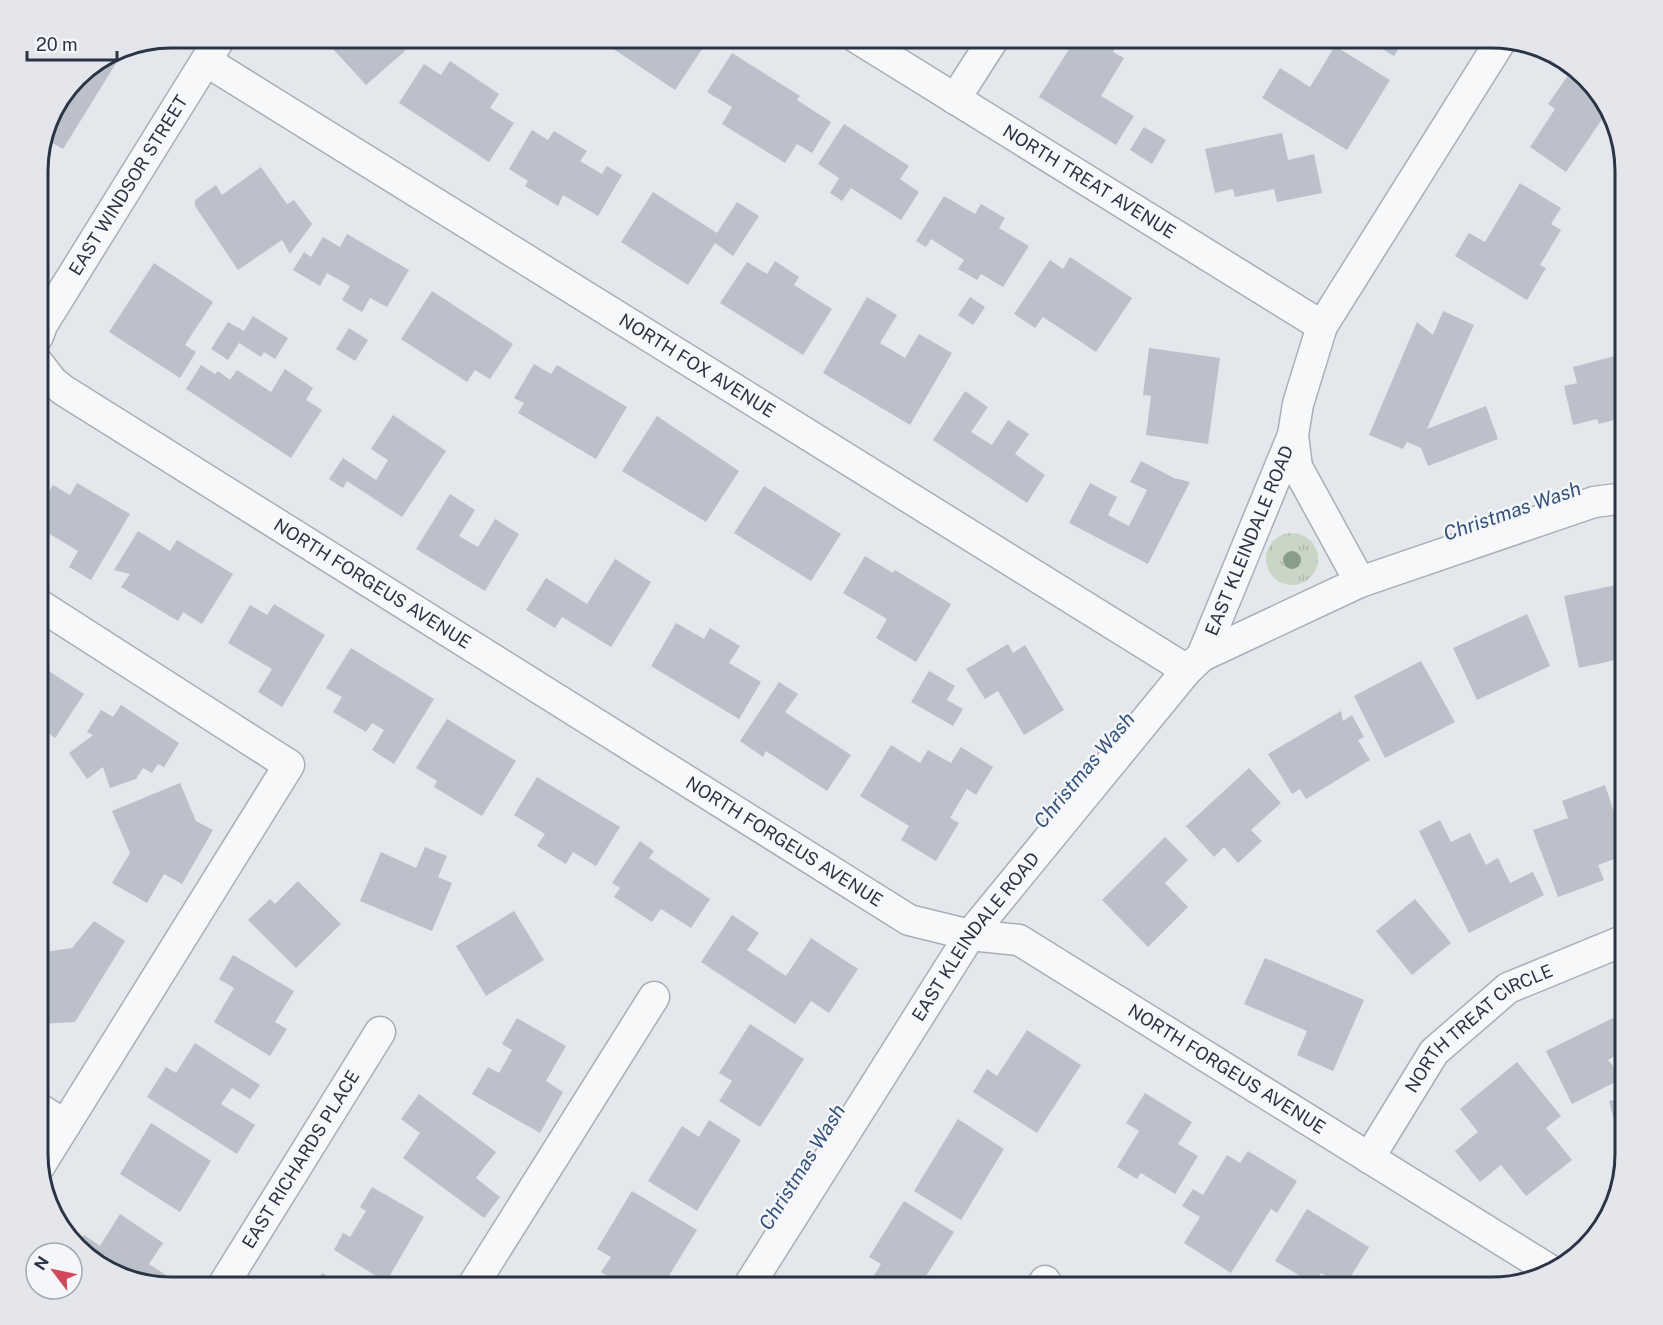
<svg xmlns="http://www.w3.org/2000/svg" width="1663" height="1325" font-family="'Public Sans',sans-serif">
	<defs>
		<pattern id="grass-tufts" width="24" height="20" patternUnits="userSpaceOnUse" patternTransform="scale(1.5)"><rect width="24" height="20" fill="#c9d6c5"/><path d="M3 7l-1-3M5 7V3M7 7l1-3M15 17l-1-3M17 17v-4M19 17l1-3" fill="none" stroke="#adb8ab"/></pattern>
	</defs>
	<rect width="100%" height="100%" fill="#e4e7ec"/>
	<path fill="url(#grass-tufts)" d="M1266 559a26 26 0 1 1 52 0a26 26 0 1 1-52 0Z"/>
	<path fill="#bbc0ca" d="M323,38H393L405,51L366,85Z
		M610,38H705L708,40L675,90L612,48L617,42Z
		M1076,38H1121L1113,52L1124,58L1101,96L1134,116L1116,145L1039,97Z
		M1363,38H1405L1394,56Z
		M1335,46L1390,80L1347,150L1262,98L1280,68L1310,87Z
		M117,49L123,52L63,149L44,138L51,112L83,71Z
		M732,53L800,96L797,100L831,122L812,153L797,144L785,163L722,124L732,107L707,92Z
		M450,61L499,94L490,108L514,123L489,162L399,103L424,64L441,75Z
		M1574,67L1580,70L1609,109L1566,172L1530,147L1555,109L1548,104Z
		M844,124L909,166L900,179L919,192L901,220L851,188L842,201L830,193L839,178L818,164Z
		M1144,127L1166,140L1152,164L1130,150Z
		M532,130L548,140L554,131L587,151L580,161L602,174L607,166L622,175L598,216L563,195L558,206L525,186L528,181L509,169Z
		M1282,133L1288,160L1314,154L1322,193L1277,202L1274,189L1235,197L1233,189L1215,193L1205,149Z
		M261,167L287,204L294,200L312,224L290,254L282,240L238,270L195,206V200L216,185L222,195Z
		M1520,183L1561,208L1551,224L1561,230L1540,265L1546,268L1527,300L1455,256L1469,233L1485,242Z
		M653,192L717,233L737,202L759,216L733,256L715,243L688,285L621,242Z
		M944,196L975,214L981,204L1005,218L999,228L1029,246L1003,287L981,274L977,280L958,269L964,260L931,239L926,247L916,241Z
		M347,234L409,270L387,307L370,298L362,312L342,300L350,286L327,273L320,286L293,270L304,252L311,257L323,237L340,247Z
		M1070,257L1132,298L1096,352L1043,317L1035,328L1014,314L1050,260L1063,269Z
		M775,261L799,277L794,285L832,309L803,355L720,303L747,262L767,274Z
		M154,263L213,302L185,345L196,352L180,378L109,332Z
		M432,291L513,344L490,379L475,370L467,382L401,339Z
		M867,297L897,315L880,343L905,358L919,334L952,353L910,425L823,373Z
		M970,297L985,307L973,325L958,315Z
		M1443,311L1474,325L1427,429L1486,406L1498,439L1428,466L1421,448L1407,442L1403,449L1369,435L1417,322L1433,335Z
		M253,316L288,338L275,359L264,352L261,357L239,343L228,360L211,349L228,322L244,331Z
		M349,328L368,340L355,361L336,349Z
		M1149,348L1220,358L1208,444L1146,435L1151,396L1143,395Z
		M1615,356L1618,374L1625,372V417L1599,424L1597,419L1573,425L1564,386L1577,383L1573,367Z
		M534,364L551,374L557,365L627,407L596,459L518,413L524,403L514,398Z
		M201,365L215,374L218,371L230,380L237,370L271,392L285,369L313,388L306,400L322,410L291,458L186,389Z
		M965,391L988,407L971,432L992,445L1008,420L1029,434L1015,454L1045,475L1027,503L933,440Z
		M393,415L446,451L402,517L347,481L343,488L329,479L343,458L376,480L388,460L371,449Z
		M657,416L739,471L706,522L622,471Z
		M1141,461L1174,478L1190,482L1148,564L1069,523L1090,483L1117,497L1108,515L1129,526L1147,490L1130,482Z
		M77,483L130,514L91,580L69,567L78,551L38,527V511L53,485L70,495Z
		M764,486L841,534L811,581L734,533Z
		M450,494L475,510L459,536L478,547L495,519L519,534L485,591L416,549Z
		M138,531L170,551L177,540L233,574L202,624L183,612L178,621L121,587L130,574L114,570Z
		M865,556L893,573L895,570L951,604L916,662L876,638L887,619L843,593Z
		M615,559L651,582L611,647L562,617L555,628L526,610L546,578L587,604Z
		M1625,583V658L1579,668L1564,596Z
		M274,604L325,635L282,707L258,692L272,669L228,643L250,605L267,615Z
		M1527,614L1550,666L1477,700L1453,648Z
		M676,623L704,639L710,628L740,646L729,663L761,682L739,719L651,666Z
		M1008,644L1013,653L1025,645L1064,710L1024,735L998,691L985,699L966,669Z
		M351,648L434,699L394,764L372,750L384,730L372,723L366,732L333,712L342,697L326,688Z
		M1421,661L1455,722L1385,758L1354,696Z
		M38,664L84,694L55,738L44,730L38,739Z
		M929,671L955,686L947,700L963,709L953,726L911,702Z
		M779,682L798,694L785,712L851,755L827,791L766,751L763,757L740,741Z
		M121,705L179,743L164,767L158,764L152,773L143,768L136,779L110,788L103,767L87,779L69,753L93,735L87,732L101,710L113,717Z
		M1341,711L1343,721L1352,715L1364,737L1358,740L1370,760L1306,799L1300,789L1292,794L1268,754Z
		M447,719L516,761L482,816L434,787L437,781L416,768Z
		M891,745L920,763L928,750L951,763L961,747L993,767L976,795L967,789L950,818L959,823L936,861L901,840L909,826L860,796Z
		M1249,768L1281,803L1251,830L1262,841L1238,863L1224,847L1214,857L1186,826Z
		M537,777L620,827L596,866L573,852L566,864L537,846L545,834L514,815Z
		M180,783L196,821L213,830L182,884L164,874L147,903L112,883L130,853L112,811Z
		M1605,785L1614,812L1621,810L1625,822V855L1598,865L1604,880L1558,897L1533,830L1568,818L1562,801Z
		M1440,820L1451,842L1470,833L1486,865L1498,858L1510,883L1533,872L1544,895L1469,933L1419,831Z
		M1165,837L1188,860L1165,883L1188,907L1148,947L1102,900Z
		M640,841L654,851L649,858L710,899L691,928L661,909L652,922L614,897L620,888L612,883Z
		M425,847L447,856L438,877L452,883L432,931L360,901L381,852L416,868Z
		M298,881L341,924L296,968L248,920L270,899L275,904Z
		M1415,899L1451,943L1412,975L1376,931Z
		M514,911L544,960L486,996L456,946Z
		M732,915L759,933L747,950L786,976L811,938L858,969L829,1013L811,1001L795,1024L701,962Z
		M94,921L125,941L75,1022L38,1024V953L72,948Z
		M233,955L294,991L275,1022L287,1029L270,1056L214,1022L234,988L219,979Z
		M1265,958L1364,1000L1333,1071L1297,1055L1307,1031L1244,1004Z
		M517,1018L566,1046L546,1081L563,1092L540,1133L472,1094L488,1067L499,1073L512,1050L502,1044Z
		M1613,1018L1625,1043V1050L1608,1060L1623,1078L1572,1104L1546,1051Z
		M750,1024L804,1059L760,1127L719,1101L732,1081L719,1073Z
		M1027,1030L1081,1065L1037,1133L973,1092L987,1069L997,1076Z
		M195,1043L260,1085L250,1099L232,1088L221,1104L255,1125L237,1154L147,1097L166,1067L176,1073Z
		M1517,1062L1561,1116L1546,1128L1572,1160L1526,1196L1501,1165L1480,1182L1455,1151L1478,1132L1460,1109Z
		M1145,1093L1192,1122L1178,1144L1198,1156L1175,1194L1141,1173L1137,1179L1117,1167L1139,1131L1126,1123Z
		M419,1094L496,1152L476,1178L500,1197L484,1218L403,1158L420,1133L401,1119Z
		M1625,1097V1138L1619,1140L1609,1101Z
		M958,1119L1004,1149L961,1220L914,1191Z
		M709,1120L741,1140L697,1211L648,1181L682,1126L699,1137Z
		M151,1123L211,1161L180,1212L120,1174Z
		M1248,1151L1297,1181L1277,1213L1271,1209L1231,1273L1184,1243L1200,1217L1182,1206L1193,1189L1203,1195L1227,1155L1240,1163Z
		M372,1187L424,1217L386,1282L334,1250L343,1233L350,1237L366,1211L360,1207Z
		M632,1191L697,1230L662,1287H626L601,1272L611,1257L597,1249Z
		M904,1201L954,1232L919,1287H867L881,1264L869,1257Z
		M1307,1209L1369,1247L1344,1287L1321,1273L1314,1284L1275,1261Z
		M120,1214L163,1243L149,1264L175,1281L171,1287L128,1280L83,1255L77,1246L84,1235L100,1246Z
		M322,1273L345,1287H314Z"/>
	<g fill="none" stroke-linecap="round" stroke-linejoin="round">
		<g stroke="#a9aeb7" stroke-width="33">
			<g id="minor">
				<path id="s1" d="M857,38L1322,326"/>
				<path id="s2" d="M206,61L1187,670"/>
				<path d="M955,99L994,38"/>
				<path id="s3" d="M38,336L42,325L220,38"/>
				<path id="s4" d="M38,363L52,381L63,390L909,920L970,935L1019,940L1553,1272"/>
				<path d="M1360,582L1297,467L1293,435L1298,404L1322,326L1502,39"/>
				<path d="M38,604L289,765L39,1167"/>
				<path d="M1202,656L1360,582L1594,502L1625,498"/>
				<path d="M38,1108L65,1125"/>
				<path id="s5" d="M1369,1158L1434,1052L1508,988L1625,940"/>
				<path id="s6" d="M222,1287L380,1032"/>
				<path d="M472,1287L654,997"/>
				<path id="s7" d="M748,1287L970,935L1187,670L1202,656L1293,435"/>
				<path d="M1041,1287L1045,1281"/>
			</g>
		</g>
		<use href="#minor" stroke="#f7f8fa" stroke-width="30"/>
	</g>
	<circle fill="#899d89" cx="1292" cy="560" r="9"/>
	<g text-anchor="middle" stroke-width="5" stroke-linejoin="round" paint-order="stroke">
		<g font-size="18" fill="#2b3445" stroke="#f4f6f9">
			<text dy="6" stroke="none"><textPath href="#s1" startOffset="273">NORTH TREAT AVENUE</textPath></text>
			<text dy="6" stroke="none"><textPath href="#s3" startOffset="176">EAST WINDSOR STREET</textPath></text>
			<text dy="6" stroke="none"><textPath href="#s2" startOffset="578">NORTH FOX AVENUE</textPath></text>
			<text dy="6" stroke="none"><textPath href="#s7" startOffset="904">EAST KLEINDALE ROAD</textPath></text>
			<text dy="6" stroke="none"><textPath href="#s4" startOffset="402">NORTH FORGEUS AVENUE</textPath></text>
			<text dy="6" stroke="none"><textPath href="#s4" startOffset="888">NORTH FORGEUS AVENUE</textPath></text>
			<text dy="6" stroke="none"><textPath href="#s7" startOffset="418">EAST KLEINDALE ROAD</textPath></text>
			<text dy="6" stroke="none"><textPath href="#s5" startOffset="174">NORTH TREAT CIRCLE</textPath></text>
			<text dy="6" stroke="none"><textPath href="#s4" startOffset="1392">NORTH FORGEUS AVENUE</textPath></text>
			<text dy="6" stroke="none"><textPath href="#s6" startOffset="150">EAST RICHARDS PLACE</textPath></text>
		</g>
		<g font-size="20" font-style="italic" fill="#34527a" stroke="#f4f6f9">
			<text transform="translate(1512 511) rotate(-19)" y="7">Christmas Wash</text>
			<text transform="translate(1084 770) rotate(-50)" y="7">Christmas Wash</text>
			<text transform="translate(802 1167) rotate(-58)" y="7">Christmas Wash</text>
		</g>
	</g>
	<path d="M0 0H1663V1325H0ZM171 48H1492A123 123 0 0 1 1615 171V1154A123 123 0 0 1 1492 1277H171A123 123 0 0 1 48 1154V171A123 123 0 0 1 171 48Z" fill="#e4e6eb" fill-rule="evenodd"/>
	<path fill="none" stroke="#2b3445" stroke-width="3" d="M171 48H1492A123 123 0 0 1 1615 171V1154A123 123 0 0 1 1492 1277H171A123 123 0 0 1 48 1154V171A123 123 0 0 1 171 48Z"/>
	<g transform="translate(54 1271) rotate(302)"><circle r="28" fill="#f4f6f9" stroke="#a4a8b1" stroke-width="1.5"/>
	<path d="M0-4.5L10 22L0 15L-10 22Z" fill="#d1495b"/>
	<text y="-9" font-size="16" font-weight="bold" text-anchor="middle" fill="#2b3445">N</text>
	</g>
	<path d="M27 51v9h90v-9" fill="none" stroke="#2b3445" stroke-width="3"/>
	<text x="36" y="51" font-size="18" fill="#2b3445" stroke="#f4f6f9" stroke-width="4.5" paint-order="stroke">20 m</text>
</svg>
